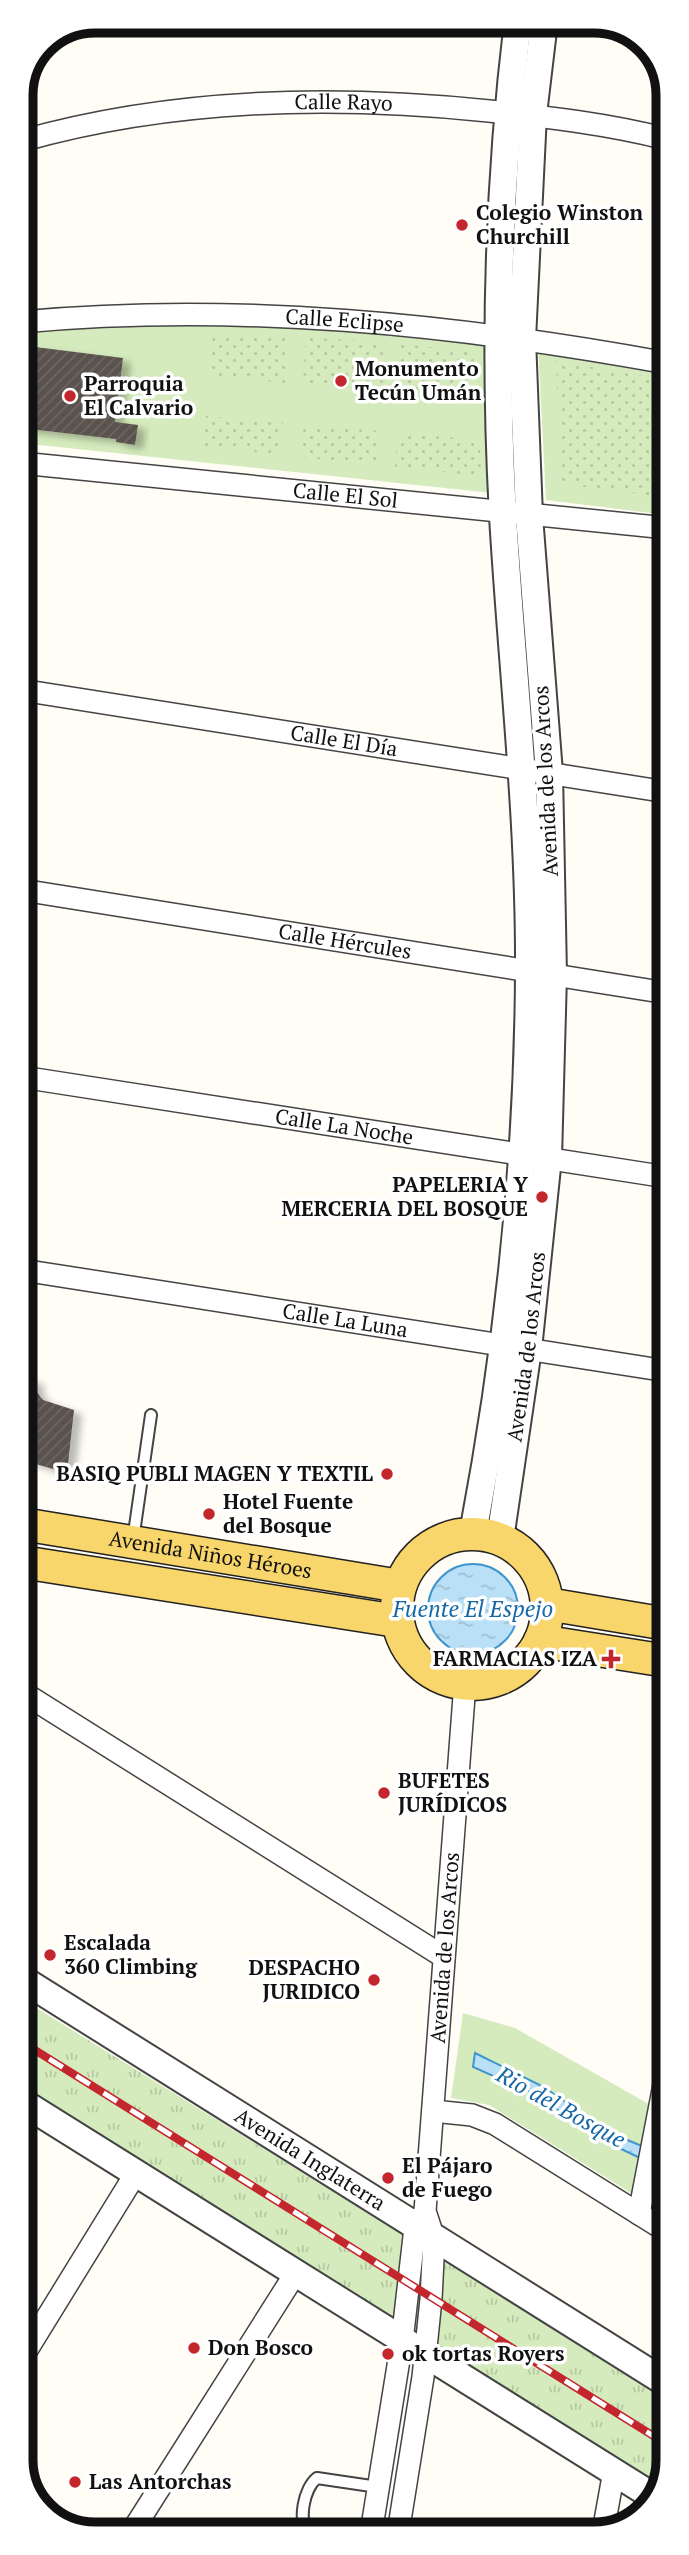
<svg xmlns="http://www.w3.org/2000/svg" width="689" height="2555" font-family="'PT Serif',serif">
	<defs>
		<pattern id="grass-tufts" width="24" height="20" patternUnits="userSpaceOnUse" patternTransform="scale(1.75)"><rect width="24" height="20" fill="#d5ebbd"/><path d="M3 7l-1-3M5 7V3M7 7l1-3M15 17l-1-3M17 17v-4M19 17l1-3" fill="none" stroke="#b6c8a1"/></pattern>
		<pattern id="garden-dots" width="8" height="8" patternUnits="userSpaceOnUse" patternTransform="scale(1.75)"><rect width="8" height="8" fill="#d5ebbd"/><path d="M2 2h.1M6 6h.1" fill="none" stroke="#b6c8a1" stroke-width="1.8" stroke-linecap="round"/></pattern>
		<pattern id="water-ripples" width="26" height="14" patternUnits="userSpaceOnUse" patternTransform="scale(1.75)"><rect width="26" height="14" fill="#b9e0f7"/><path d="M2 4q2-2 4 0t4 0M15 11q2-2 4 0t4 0" fill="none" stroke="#9ebfd3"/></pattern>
		<pattern id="building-hatch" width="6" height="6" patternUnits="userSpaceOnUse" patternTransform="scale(1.75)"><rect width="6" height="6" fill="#5a524d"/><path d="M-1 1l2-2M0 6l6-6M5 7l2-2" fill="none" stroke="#6d6662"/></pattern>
		<filter id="shadow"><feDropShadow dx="8" dy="4.5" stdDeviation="3.5" flood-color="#0004"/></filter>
	</defs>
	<rect width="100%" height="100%" fill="#fffdf5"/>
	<path fill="url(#grass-tufts)" d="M22,1999L668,2399V2460L658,2487L22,2087Z"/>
	<path fill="#d5ebbd" d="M108,325L336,328L487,343L492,493L21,443V331Z
		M538,346L667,369V515L546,500Z
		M463,2013L515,2028L668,2115V2216L489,2105L451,2098Z"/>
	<path fill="url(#garden-dots)" d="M213,335L290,337L287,383L209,376Z
		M306,337L386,343L382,390L303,384Z
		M401,344L477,352L479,398L399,392Z
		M556,361L667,380V472L663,497L561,484Z
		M206,416L283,422L281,455L203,446Z
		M301,424L380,431L377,465L299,457Z
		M397,433L480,440L481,476L395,467Z"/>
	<path fill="url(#water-ripples)" stroke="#3f96cf" stroke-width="2" d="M428 1609a45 45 0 1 1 90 0a45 45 0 1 1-90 0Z
		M475,2053L544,2087L608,2132L642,2146L644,2153L638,2157L604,2141L532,2093L473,2067Z"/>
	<path fill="url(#building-hatch)" filter="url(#shadow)" d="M35,347L123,358L115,422L138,425L135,445L116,442V439L21,428V363L33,364Z
		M22,1376L36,1381V1391L43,1400L74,1410L67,1473L22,1460Z"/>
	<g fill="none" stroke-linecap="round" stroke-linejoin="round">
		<g stroke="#444" stroke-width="14">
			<path id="service" d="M133,1540L151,1415
				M309,2533C297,2522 304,2488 317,2478L378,2487"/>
		</g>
		<g stroke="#444" stroke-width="24">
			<g id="minor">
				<path id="s1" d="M21,141C173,98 332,95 489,111C548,117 608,124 667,139"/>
				<path id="s2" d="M21,322C237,302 454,324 667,363"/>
				<path id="s3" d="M21,463L667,528"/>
				<path id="s4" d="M21,690L667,792"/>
				<path id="s5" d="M22,890L667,993"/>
				<path id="s6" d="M22,1077L667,1177"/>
				<path id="s7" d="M22,1270L667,1371"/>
				<path d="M22,1692L444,1957"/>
				<path d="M433,2111L472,2115L495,2124L668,2232"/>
				<path d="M639,2214L668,2064"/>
				<path d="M22,2358L136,2173"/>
				<path d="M603,2532L614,2471"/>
				<path d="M131,2533L295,2274"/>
				<path d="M371,2533L402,2341L415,2228L423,2215"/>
				<path id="s8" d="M398,2533L423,2377L431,2299L434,2239L425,2211L465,1683"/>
			</g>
		</g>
		<g stroke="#444" stroke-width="30">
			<g id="tertiary">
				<path d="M473,1533C508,1349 528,1160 529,973C530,820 512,668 503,516C494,352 498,185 518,21"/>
				<path id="s9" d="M500,1539L528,1349L548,1158L553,975L549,773L529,516L522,339L533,114L544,22"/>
				<path id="s10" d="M22,1979L668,2384"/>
				<path d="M22,2102L654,2497"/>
			</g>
		</g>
		<g stroke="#222" stroke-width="35">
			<g id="primary">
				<path id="s11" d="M22,1524L400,1586"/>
				<circle cx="472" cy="1609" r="75"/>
				<path d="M22,1562L397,1621"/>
				<path d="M547,1604L667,1624"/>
				<path d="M540,1641L667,1661"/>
			</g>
		</g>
		<use href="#service" stroke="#fff" stroke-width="10"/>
		<use href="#minor" stroke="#fff" stroke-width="21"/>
		<use href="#tertiary" stroke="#fff" stroke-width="26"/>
		<use href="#primary" stroke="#f9d66b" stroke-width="32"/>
		<g stroke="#c4262e" stroke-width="8">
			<path id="rail" d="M22,2042L668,2445"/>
		</g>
		<use href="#rail" stroke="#fff" stroke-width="5" stroke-dasharray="16" stroke-linecap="butt"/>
	</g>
	<g fill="#c4262e" stroke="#fff" stroke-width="2.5">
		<circle cx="462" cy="225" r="7"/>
		<circle cx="341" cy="381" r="7"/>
		<circle cx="70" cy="396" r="7"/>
		<circle cx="542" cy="1197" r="7"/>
		<circle cx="387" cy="1474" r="7"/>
		<circle cx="209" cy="1514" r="7"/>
		<path d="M607.5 1648.5h7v7h7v7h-7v7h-7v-7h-7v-7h7z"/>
		<circle cx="384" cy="1793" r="7"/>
		<circle cx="50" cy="1955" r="7"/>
		<circle cx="374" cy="1980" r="7"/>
		<circle cx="388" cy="2178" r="7"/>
		<circle cx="194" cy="2348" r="7"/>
		<circle cx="388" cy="2354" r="7"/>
		<circle cx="75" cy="2482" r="7"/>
	</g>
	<g text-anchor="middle" stroke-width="7" stroke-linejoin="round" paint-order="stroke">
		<g font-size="21" fill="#111" stroke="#fff">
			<text dy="7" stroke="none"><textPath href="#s1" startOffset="326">Calle Rayo</textPath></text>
			<text dy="7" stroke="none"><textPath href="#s2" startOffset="324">Calle Eclipse</textPath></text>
			<text dy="7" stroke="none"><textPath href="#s3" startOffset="326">Calle El Sol</textPath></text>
			<text dy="7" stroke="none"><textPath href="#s4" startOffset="327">Calle El Día</textPath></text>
			<text transform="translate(546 781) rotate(-93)" y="7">Avenida de los Arcos</text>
			<text dy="7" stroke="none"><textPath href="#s5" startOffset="327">Calle Hércules</textPath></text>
			<text dy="7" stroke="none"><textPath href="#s6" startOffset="326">Calle La Noche</textPath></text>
			<text dy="7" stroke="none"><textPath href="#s7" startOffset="327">Calle La Luna</textPath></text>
			<text dy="7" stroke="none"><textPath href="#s9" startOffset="194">Avenida de los Arcos</textPath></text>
			<text dy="7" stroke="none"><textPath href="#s11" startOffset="191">Avenida Niños Héroes</textPath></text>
			<text dy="7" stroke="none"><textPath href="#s8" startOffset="590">Avenida de los Arcos</textPath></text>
			<text dy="7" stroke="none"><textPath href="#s10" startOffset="340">Avenida Inglaterra</textPath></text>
		</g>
		<g font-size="21" font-weight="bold" fill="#111" stroke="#fff" text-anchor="start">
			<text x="476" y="220">Colegio Winston<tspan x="476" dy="24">Churchill</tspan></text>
			<text x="355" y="376">Monumento<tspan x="355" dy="24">Tecún Umán</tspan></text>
			<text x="84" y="391">Parroquia<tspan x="84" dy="24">El Calvario</tspan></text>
			<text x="528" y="1192" text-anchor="end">PAPELERIA Y<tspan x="528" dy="24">MERCERIA DEL BOSQUE</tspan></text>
			<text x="373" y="1481" text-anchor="end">BASIQ PUBLI MAGEN Y TEXTIL</text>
			<text x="223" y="1509">Hotel Fuente<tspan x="223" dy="24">del Bosque</tspan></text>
			<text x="597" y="1666" text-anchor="end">FARMACIAS IZA</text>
			<text x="398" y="1788">BUFETES<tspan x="398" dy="24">JURÍDICOS</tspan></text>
			<text x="64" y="1950">Escalada<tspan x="64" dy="24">360 Climbing</tspan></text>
			<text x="360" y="1975" text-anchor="end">DESPACHO<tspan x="360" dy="24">JURIDICO</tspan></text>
			<text x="402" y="2173">El Pájaro<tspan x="402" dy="24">de Fuego</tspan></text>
			<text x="208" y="2355">Don Bosco</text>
			<text x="402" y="2361">ok tortas Royers</text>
			<text x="89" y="2489">Las Antorchas</text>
		</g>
		<g font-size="23" font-style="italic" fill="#1768a6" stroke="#fff">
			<text x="473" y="1617">Fuente El Espejo</text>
			<text transform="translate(561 2107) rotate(29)" y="8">Rio del Bosque</text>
		</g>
	</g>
	<path d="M0 0H689V2555H0ZM95 33H594A62 62 0 0 1 656 95V2460A62 62 0 0 1 594 2522H95A62 62 0 0 1 33 2460V95A62 62 0 0 1 95 33Z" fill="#fff" fill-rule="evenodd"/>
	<path fill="none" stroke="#111" stroke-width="9" d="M95 33H594A62 62 0 0 1 656 95V2460A62 62 0 0 1 594 2522H95A62 62 0 0 1 33 2460V95A62 62 0 0 1 95 33Z"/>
</svg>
